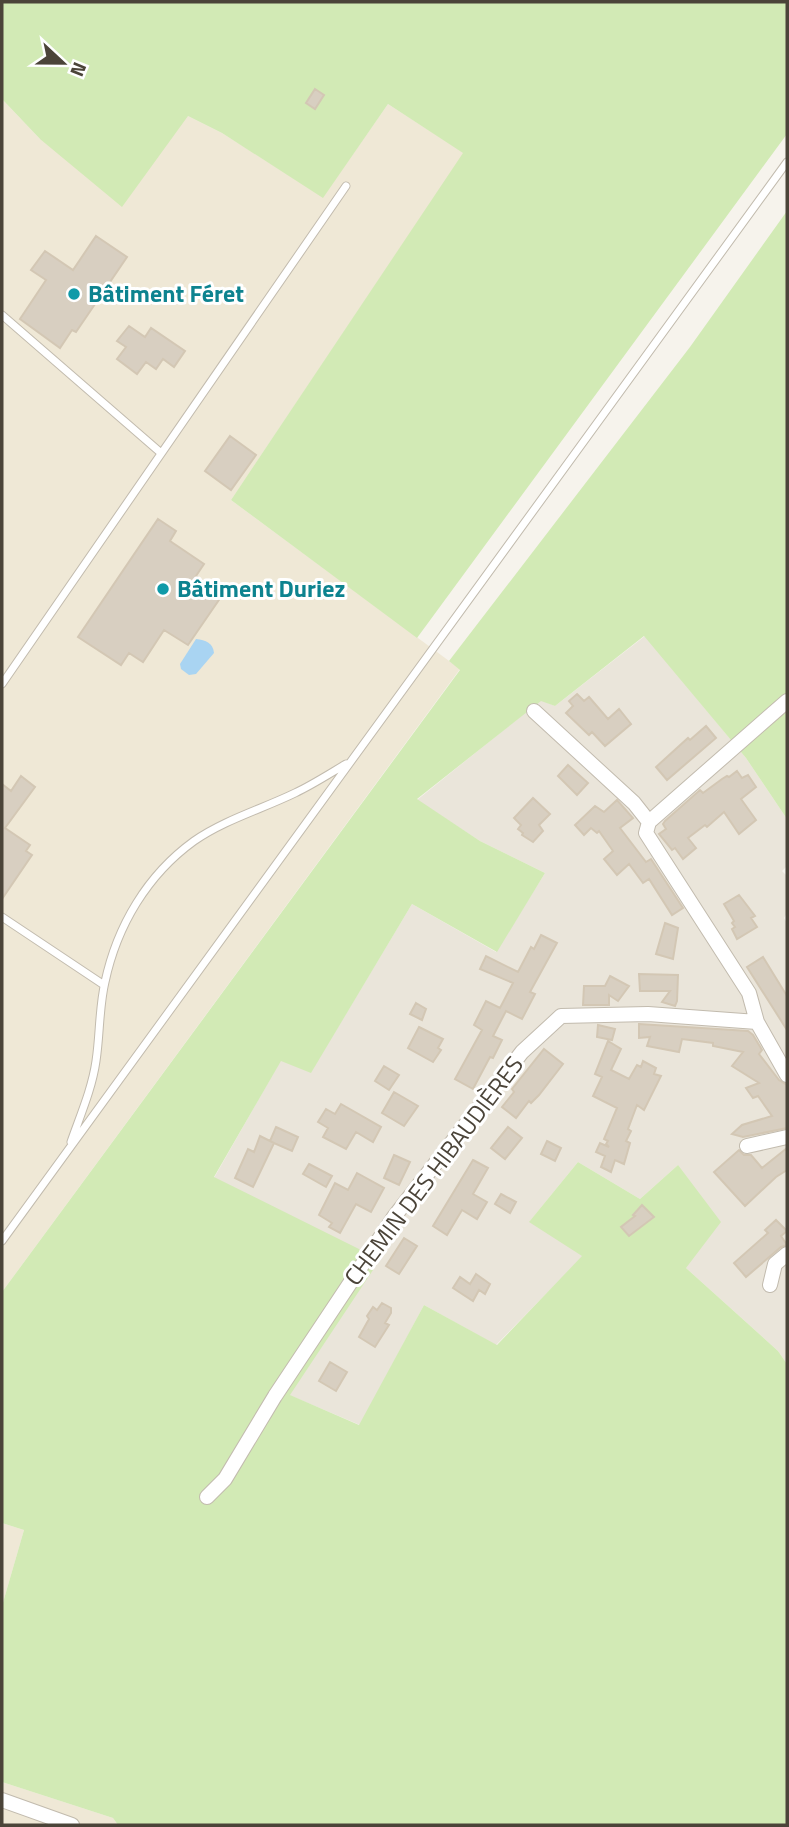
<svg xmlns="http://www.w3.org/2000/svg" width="789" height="1827" font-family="'Titillium Web',sans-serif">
	<rect width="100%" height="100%" fill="#f6f3ec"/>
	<path fill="#eae5da" d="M645,636L746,758L787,819V866L782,871L787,876V913L784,918L787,923V1364L778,1351L686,1268L678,1165L640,1199L578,1162L530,1221L583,1256L496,1345L424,1305L360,1425L289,1395L214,1178L281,1060L311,1072L412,904L496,952L545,873L480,841L417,800L541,700L555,706Z"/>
	<path fill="#efe8d6" d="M2,99L40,139L188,116L222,133L323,197L388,104L464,153L231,500L460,669L2,1292Z
		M2,1523L24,1530L2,1606Z
		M2,1782L113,1818L118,1825H2Z"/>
	<path fill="#d2eab5" d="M2,2H787V134L417,638L231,500L463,153L388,104L323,198L222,133L188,116L122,207L40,139L2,99Z
		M787,211V819L746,758L644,636L555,706L541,701L417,799L480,841L545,873L497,952L412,904L311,1073L281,1061L214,1177L359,1249L373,1270L290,1395L359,1425L424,1305L497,1345L582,1256L529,1222L578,1162L640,1199L678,1165L721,1222L686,1268L778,1351L787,1364V1825H118L113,1818L2,1782V1606L24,1530L2,1523V1292L460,670L449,661L690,347Z"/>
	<path fill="#a9d4f2" d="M196,639C206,640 213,643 214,653L196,674L189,675L181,669L180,664Z"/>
	<path fill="#d8cfc1" stroke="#d3c7b4" stroke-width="2" d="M315,89L324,95L315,109L306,103Z
		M96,236L127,257L76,332L72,330L60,348L20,319L46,280L31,270L45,251L73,270Z
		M129,326L145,337L151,328L185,351L174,367L163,359L156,369L146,362L137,374L117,359L126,347L117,341Z
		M230,436L256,455L231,490L205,471Z
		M158,519L176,531L170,541L204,564L196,576L223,594L188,645L164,630L143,662L129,653L121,665L78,637Z
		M577,694L584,701L589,697L608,719L619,709L631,724L605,746L592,732L589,735L566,713L573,706L569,701Z
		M706,726L716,738L667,780L656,767L688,738L690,740Z
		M568,765L588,783L577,795L558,776Z
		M737,771L742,778L748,775L756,787L741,799L756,820L739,834L724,812L707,827L705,825L688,838L696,848L683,859L675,848L672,850L659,834L666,829L663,824L665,821L700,790L703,793L722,779L727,776L729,777Z
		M21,776L35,787L5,828L30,845L26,851L32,855L2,899V784L11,791Z
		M533,798L550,814L539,825L543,831L533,842L522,835L523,833L518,829L521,825L514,818Z
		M617,800L633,818L620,828L646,862L651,859L683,908L672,915L649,879L643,883L629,864L617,875L604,859L613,851L599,831L597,833L591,828L584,835L575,825L595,806L604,812Z
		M739,895L755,916L751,918L757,927L737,939L732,929L735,927L732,923L734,921L724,904Z
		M665,923L678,928L673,959L656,954Z
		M541,935L557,943L530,992L535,994L522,1019L506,1011L493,1036L502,1040L493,1058L490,1057L473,1089L455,1079L482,1030L474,1025L486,1001L500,1008L513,983L480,969L486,956L518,972L531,947L534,949Z
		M763,957L787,996V1030L747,967Z
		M639,974L678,975L677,1001L675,1006L662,1002L670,991H640Z
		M610,976L629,986L618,1001L609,995V1005H583L584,986H605Z
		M416,1003L426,1009L422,1020L410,1014Z
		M639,1024L748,1031L753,1035L762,1050L759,1054L779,1080L787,1085V1128L743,1137L732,1134L742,1125L772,1116L758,1096L753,1098L746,1088L759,1083L732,1066L743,1052L713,1046V1043L682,1039L679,1052L647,1046L650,1037L639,1038Z
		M598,1025L615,1029L612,1040L597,1037Z
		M419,1027L443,1039L438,1048L441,1050L433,1062L408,1048Z
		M608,1041L621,1049L611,1070L629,1079L637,1065L641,1067L643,1061L656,1068L654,1074L661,1076L644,1110L637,1105L628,1129L631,1131L626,1141L630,1143L624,1164L615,1160L611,1172L601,1167L605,1156L596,1152L600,1143L609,1147L606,1144L608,1141L604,1139L617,1108L593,1096L602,1077L595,1074Z
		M544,1049L563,1064L539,1095L531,1103L529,1101L516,1118L502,1107L514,1092L512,1089Z
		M384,1066L399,1075L389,1090L375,1081Z
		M394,1092L418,1106L404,1126L382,1113Z
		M341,1104L381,1127L373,1142L356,1132L346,1149L323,1137L328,1128L318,1122L326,1109L335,1114Z
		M276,1127L298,1137L292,1151L274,1143L253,1187L235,1178L248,1149L254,1152L260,1136L274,1143L270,1141Z
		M508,1127L522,1138L505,1159L491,1148Z
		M547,1141L561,1148L555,1161L541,1154Z
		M787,1148V1170L776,1177L745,1206L714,1172L739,1150L744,1155H751L762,1168Z
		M394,1155L410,1162L399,1185L384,1178Z
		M473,1160L488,1168L473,1194L487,1202L477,1219L462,1210L447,1235L433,1226Z
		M309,1164L332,1176L326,1187L303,1174Z
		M357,1173L384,1188L371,1212L356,1204L340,1233L329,1227L332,1223L319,1215L335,1183L348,1190Z
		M501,1194L516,1202L510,1213L495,1204Z
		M642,1205L654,1217L629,1236L621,1227L635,1216L633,1215Z
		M776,1220L787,1231L781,1236L787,1245L781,1247L746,1277L734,1263L768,1233L765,1230Z
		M404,1238L417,1246L399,1274L386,1266Z
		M476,1274L490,1284L485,1294L479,1290L473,1301L453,1288L460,1277L470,1284Z
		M382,1303L391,1308V1313L385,1323L389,1325L375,1347L359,1337L369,1319L367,1316L373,1307L377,1310Z
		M330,1362L347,1372L336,1391L319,1381Z"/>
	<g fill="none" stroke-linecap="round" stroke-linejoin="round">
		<g stroke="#c2bbae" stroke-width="9">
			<path id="lane" d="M2,315L161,453
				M2,684L346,186
				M2,917L104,985
				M71,1142C80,1116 92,1089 96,1061C100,1035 99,1007 105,982C117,926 147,875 194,841C224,820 262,809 295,793C312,785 329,774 346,764
				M2,1241L787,162"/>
		</g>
		<g stroke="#c2bbae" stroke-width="16">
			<path id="street" d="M787,701L649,822L646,833L749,993L757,1022L787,1075
				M534,711L634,803L649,822
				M747,1146L787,1137
				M770,1285L775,1264L787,1254
				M207,1497L225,1479L275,1396L394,1217L522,1052L561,1016L648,1014L757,1022
				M2,1800L72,1825"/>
		</g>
		<use href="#lane" stroke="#fff" stroke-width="7"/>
		<use href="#street" stroke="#fff" stroke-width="14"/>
	</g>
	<g fill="#0f9aa8" stroke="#fff" stroke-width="2.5">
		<circle cx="74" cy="294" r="7"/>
		<circle cx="163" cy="589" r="7"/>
	</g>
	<g text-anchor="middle" stroke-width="6" stroke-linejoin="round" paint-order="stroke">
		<g font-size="24" font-weight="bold" fill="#0d838f" stroke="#fff" text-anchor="start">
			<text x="88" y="302">Bâtiment Féret</text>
			<text x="177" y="597">Bâtiment Duriez</text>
		</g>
		<g font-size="24" fill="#4b4439" stroke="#fff">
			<text transform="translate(434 1171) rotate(-53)" y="8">CHEMIN DES HIBAUDIÈRES</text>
		</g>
	</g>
	<rect width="789" height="1827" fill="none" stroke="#4b4439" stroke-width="7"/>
	<g transform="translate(63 63) rotate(112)" stroke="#ffffff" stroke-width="5" paint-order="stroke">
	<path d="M0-5L12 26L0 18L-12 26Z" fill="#4b4439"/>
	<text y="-10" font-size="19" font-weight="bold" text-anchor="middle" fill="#4b4439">N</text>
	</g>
</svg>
